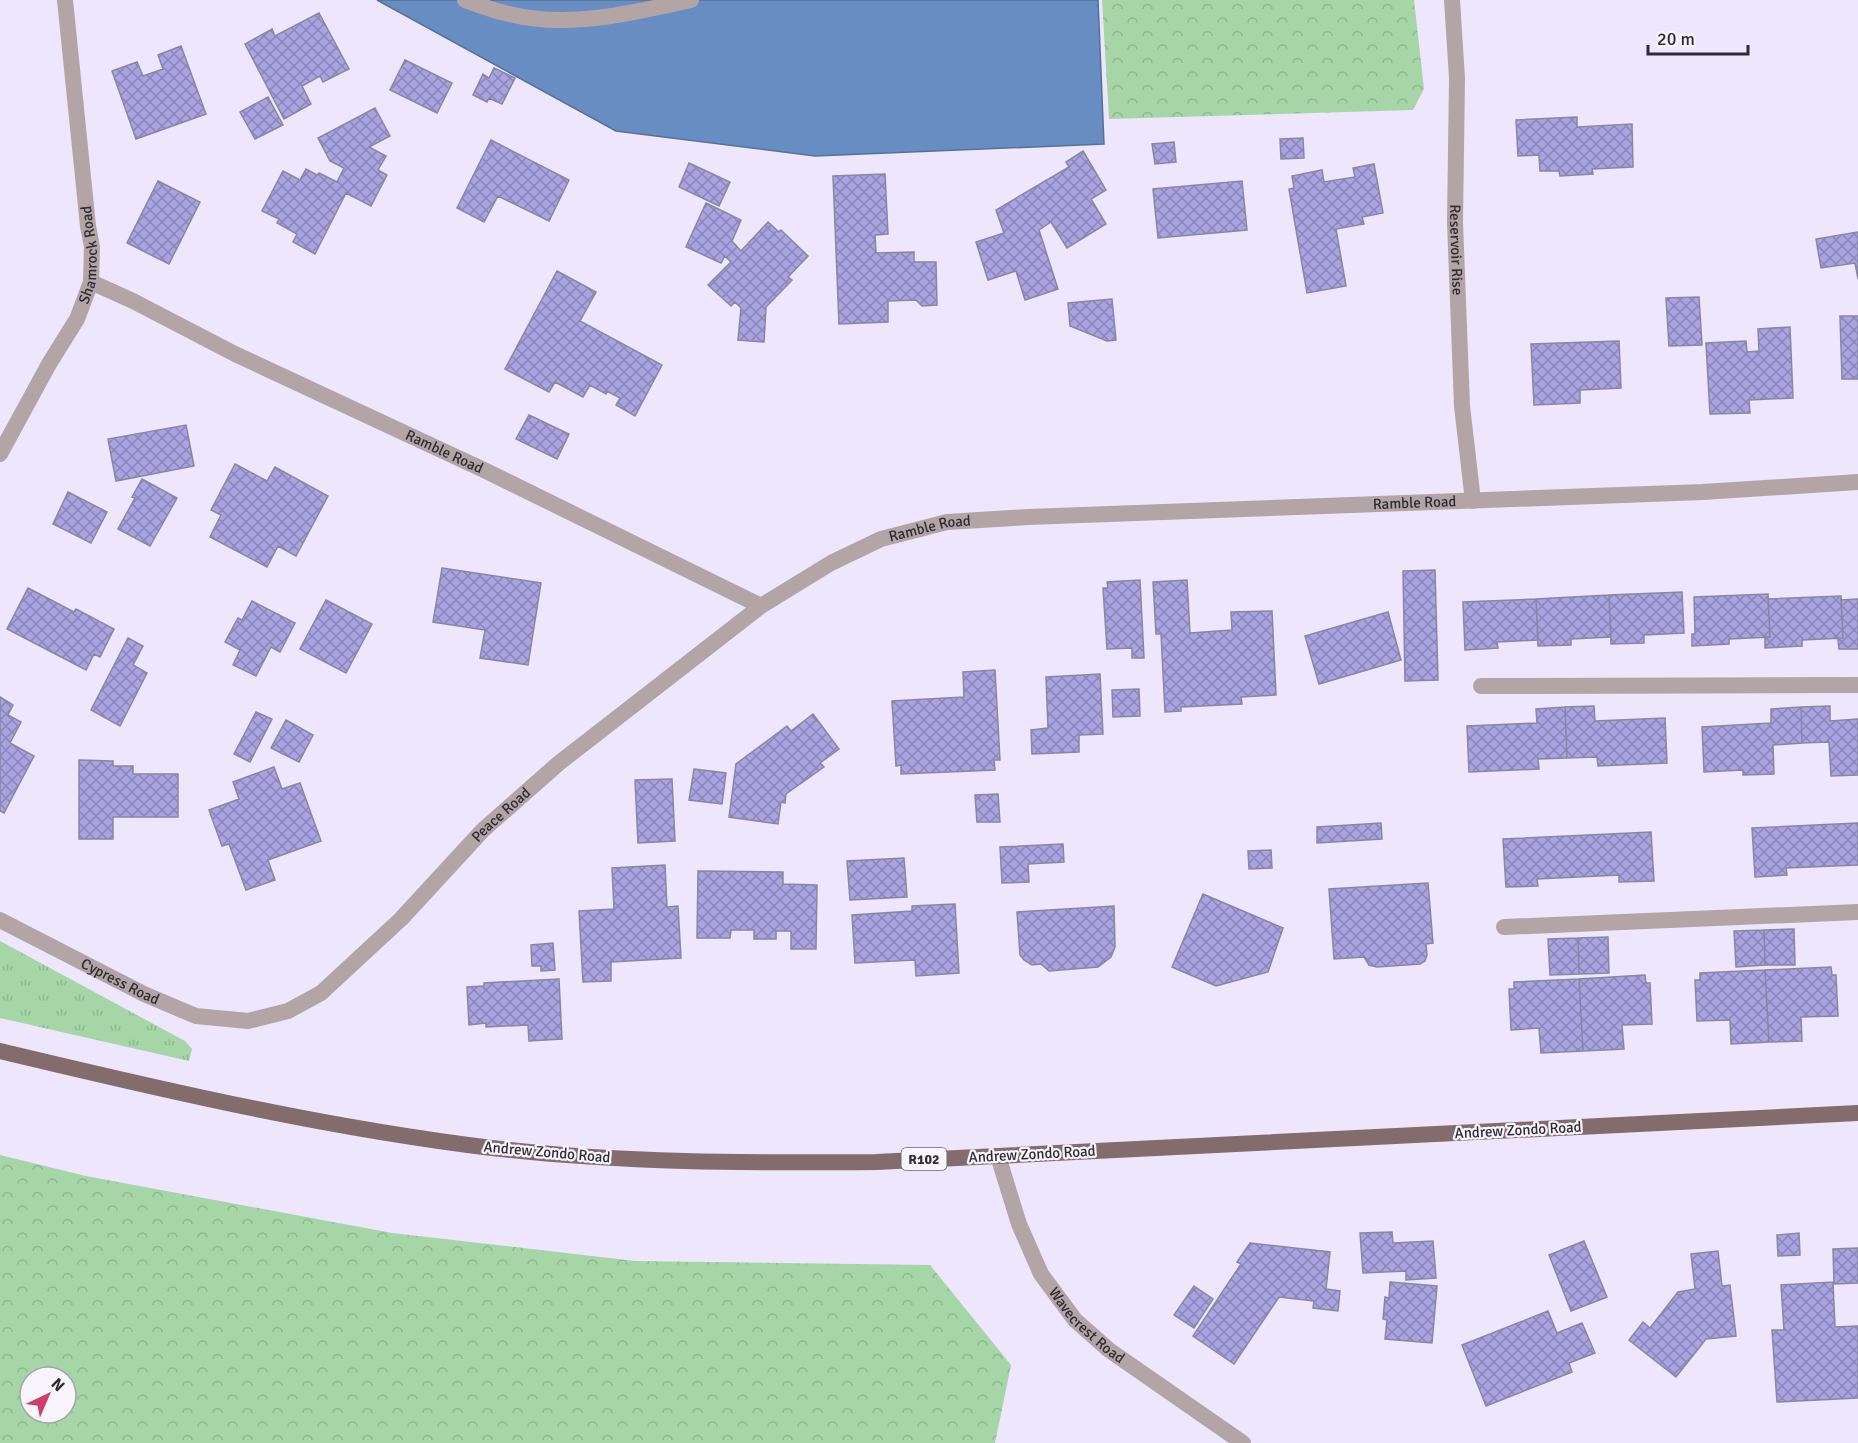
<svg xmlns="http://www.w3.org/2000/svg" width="1858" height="1443" font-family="Signika,sans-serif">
	<defs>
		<pattern id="grass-tufts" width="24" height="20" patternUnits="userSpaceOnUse" patternTransform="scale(1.5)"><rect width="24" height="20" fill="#a6d5a7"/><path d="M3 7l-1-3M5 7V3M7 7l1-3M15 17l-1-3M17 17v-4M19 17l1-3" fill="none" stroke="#8fb790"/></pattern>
		<pattern id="forest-crowns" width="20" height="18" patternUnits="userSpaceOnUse" patternTransform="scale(1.5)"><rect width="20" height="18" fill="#a6d5a7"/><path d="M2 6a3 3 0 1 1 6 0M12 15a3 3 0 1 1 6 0" fill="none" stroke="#8fb790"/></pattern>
		<pattern id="building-cross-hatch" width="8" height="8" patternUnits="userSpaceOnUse" patternTransform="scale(1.5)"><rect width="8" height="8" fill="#aaa3e2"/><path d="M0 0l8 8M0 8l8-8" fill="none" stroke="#8b85b8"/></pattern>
	</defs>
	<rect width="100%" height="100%" fill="#ede6fc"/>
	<path fill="url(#grass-tufts)" d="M0,941L185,1041L192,1049L189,1061L0,1018Z"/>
	<path fill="url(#forest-crowns)" fill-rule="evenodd" d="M1102,0H1414L1424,89L1413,110L1109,119Z
		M0,1155L86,1176L392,1233L635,1261L930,1265L1011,1365L995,1443H0ZM30,1377H66V1413H30Z"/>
	<path fill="#688dc2" stroke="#577098" stroke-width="1.5" d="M377,0H1098L1104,144L815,156L616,131Z"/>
	<path fill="url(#building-cross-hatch)" stroke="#8987a0" stroke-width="1.5" d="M319,13L349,69L323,82L320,76L302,86L311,104L284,119L245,44L272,29L275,36Z
		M181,46L206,114L136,139L112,71L137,62L143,76L163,69L158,55Z
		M405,60L452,83L437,113L390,90Z
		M494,68L515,78L502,104L489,98L487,102L473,95L483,74L489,78Z
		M268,97L283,125L255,139L240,112Z
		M375,108L390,136L369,147L386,156L378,170L387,175L371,206L346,193L315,254L293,242L297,234L277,223L279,219L262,211L283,171L300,180L306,169L317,175L319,173L337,182L344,168L330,161L318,138Z
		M1577,117V127L1632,124L1633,167L1592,169L1593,174L1560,176L1559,171H1540L1539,155L1518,156L1516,120Z
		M1303,138L1304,158L1281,159L1280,139Z
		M491,140L569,180L549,221L498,196L484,222L457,208Z
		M1174,142L1176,162L1155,164L1152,144Z
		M1083,151L1106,190L1091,199L1106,224L1067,248L1051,222L1039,230L1058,289L1025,300L1016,271L988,280L976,242L1004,233L996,210L1069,167L1066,162Z
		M689,163L730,182L719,206L679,187Z
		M1374,164L1383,213L1362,217L1364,224L1336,229L1346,286L1307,293L1289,189L1294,188L1292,176L1322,170L1324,182L1355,177L1353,168Z
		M885,174L888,234L875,235L876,253L914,252V262H936L937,305L922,306L916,300L888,301V322L839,324L833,176Z
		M158,181L200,202L169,264L127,243Z
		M1242,181L1247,230L1158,238L1153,189Z
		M706,203L741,220L732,241L741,251L768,222L779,232L781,230L808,256L788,277L792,280L766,307L764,342L738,340L741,308L735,302L731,306L708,285L731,262L725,256L721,263L686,247Z
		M1858,232V279L1855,263L1821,268L1816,239Z
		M557,271L596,292L580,321L662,365L635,416L616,405L620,398L607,391L606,394L590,385L583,397L555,382L549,392L505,369Z
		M1699,297L1702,345L1669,346L1666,298Z
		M1112,299L1116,340L1107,341L1070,326L1068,303Z
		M1840,316H1858V379H1842Z
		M1790,327L1793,398L1749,400L1750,413L1710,414L1706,343L1746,341L1747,352L1759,351L1758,329Z
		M1619,341L1621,388L1580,390V403L1534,405L1531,344Z
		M529,415L569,434L557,459L516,439Z
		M186,425L194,466L116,481L108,439Z
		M235,464L267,481L275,467L328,496L296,556L278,546L267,567L210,537L221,515L211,510Z
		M142,479L177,498L150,546L118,529L135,498L132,497Z
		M68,492L107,512L91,543L53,524Z
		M442,568L541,583L528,665L480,658L485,630L433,622Z
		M1435,570L1438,680L1405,681L1403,571Z
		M1140,580L1144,658H1132V648L1107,649L1103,588H1108L1107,582Z
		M1187,580L1190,633L1232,630L1231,612L1272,611L1276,695L1241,697L1242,704L1181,707V711L1165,712L1161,634H1156L1153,582Z
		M28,588L74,612L76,609L114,629L100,657L94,654L86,670L7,629Z
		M1682,592L1684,633L1644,635V643L1611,644L1609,595Z
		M1768,594L1770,637L1729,639V644L1692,646V634H1695L1694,597Z
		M1609,595L1611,637L1571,639V645L1538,646L1536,599Z
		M1841,596L1843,638L1802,640V646L1765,648V637H1770L1768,599Z
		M1536,599L1538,640L1497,642L1498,648L1465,650L1463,602Z
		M1858,599V649H1839L1838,639L1843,638L1841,600Z
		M326,600L372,624L346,673L300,649Z
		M252,601L295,623L280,652L271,647L256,676L233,665L240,650L225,642L238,618L242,620Z
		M1388,612L1401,660L1319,684L1305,636Z
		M128,638L143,646L133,665L147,673L120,726L91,710Z
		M995,670L1000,760H994L995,770L901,774V765L896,766L892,701L964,697L963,672Z
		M1100,674L1103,734L1079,735V752L1032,754L1031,730L1048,728L1046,677Z
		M1139,689L1140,716L1113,717L1112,690Z
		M0,697L13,705L8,715L21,722L10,743L34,756L4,813L0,811Z
		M1594,706L1595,721L1665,718L1667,763L1598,766L1597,757L1567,758L1565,707Z
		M1830,706V721L1858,719V775L1831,776L1829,742L1802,743L1801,707Z
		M1565,707L1567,758L1538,759L1539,769L1469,772L1467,726L1537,723L1536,709Z
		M1801,707L1802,743L1773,745L1774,774L1743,775V770L1704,772L1702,727L1771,723V709Z
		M256,712L272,719L250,762L234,754Z
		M813,714L839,749L820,763L824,767L786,794L785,803L781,802L778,824L729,817L736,764L787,726L791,731Z
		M286,720L313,735L299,762L271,748Z
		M79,760L113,761V766H133V774H178V817H113V839H79Z
		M274,767L282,789L300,783L321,841L268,860L275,880L246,890L229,844L222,846L209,810L239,799L233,782Z
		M694,769L726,773L722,804L689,800Z
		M672,779L675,841L638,843L635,780Z
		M998,794L1000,822H977L975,795Z
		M1381,823L1382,839L1317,843V827Z
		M1858,823V865L1786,868L1787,875L1755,877L1752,828Z
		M1651,832L1654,881L1619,882V875L1537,879L1538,886L1506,887L1503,839Z
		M1063,844L1064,862L1028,864L1029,882L1002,883L1000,847Z
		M1271,850L1272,868L1249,869L1248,851Z
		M904,858L907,897L850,900L847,861Z
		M665,865L667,907L678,906L681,958L611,962V981L583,982L579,911L614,909L612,868Z
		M698,871L783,872V884L817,885L816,949H791V931H776V939H754V930H731L730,938H697Z
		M1428,883L1433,943L1426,944L1427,955L1425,961L1420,964L1377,967L1369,965L1364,957L1334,959L1329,889Z
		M1203,894L1283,928L1268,972L1216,986L1172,967Z
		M955,904L959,973L916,976L915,960L855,963L852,915L912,911V906Z
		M1114,906L1115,947L1111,957L1098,967L1049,971L1041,964L1032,965L1024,960L1020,955L1017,912Z
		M1794,929L1795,965H1765L1764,930Z
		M1764,930L1765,965L1736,967L1734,931Z
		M1608,937L1609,973L1579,974L1578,938Z
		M1578,938L1579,974L1550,975L1548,939Z
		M553,943L555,970L541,971V966H532L531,945Z
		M1831,967L1832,975H1836L1838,1016L1801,1017L1802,1041L1769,1042L1765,970Z
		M1765,970L1769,1042L1731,1044L1730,1020L1697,1021L1695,980H1700V973Z
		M1645,975L1646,983H1650L1652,1024L1622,1025L1624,1049L1583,1051L1579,979Z
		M559,979L562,1039L529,1041L528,1025L486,1027V1023L469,1025L467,987L484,986V983Z
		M1579,979L1583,1051L1541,1053L1539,1028L1511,1030L1509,989H1514V982Z
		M1392,1232L1393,1243L1433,1241L1436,1278L1406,1280V1271L1363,1273L1360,1233Z
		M1799,1233L1800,1255L1778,1256L1777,1235Z
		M1584,1241L1607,1297L1571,1311L1549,1255Z
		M1250,1243L1330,1252L1326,1289L1340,1291L1338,1311L1313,1308L1314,1301L1279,1297L1234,1364L1193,1336L1241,1264L1237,1262Z
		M1858,1248V1283L1834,1284L1833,1249Z
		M1718,1251L1722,1286L1730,1285L1736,1336L1706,1339L1676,1377L1629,1340L1643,1322L1650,1328L1678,1292L1695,1289L1691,1254Z
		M1390,1282L1437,1286L1432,1343L1385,1339L1387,1320L1383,1319L1385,1297L1389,1298Z
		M1833,1282L1835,1327L1858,1326V1398L1777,1402L1772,1330H1784L1781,1285Z
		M1194,1286L1213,1299L1194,1328L1174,1315Z
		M1548,1311L1557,1333L1582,1323L1595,1353L1569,1363L1572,1372L1486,1406L1462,1345Z"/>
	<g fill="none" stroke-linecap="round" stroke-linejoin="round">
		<path stroke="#b3a5a5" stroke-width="16" d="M465,0C479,5 494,11 509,14C570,29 632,13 691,0"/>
		<g stroke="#b3a5a5" stroke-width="16">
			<path id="s1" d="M1452,0L1457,78L1455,222L1462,406L1473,501"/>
			<path id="s2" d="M91,282L133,301L235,354L484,470L761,606L831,563L881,539L947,522L1028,517L1703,492L1858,482"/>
			<path id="s3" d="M0,454L49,364L77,319L91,282L92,247L88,226L65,0"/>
			<path d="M1481,686L1858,685"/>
			<path id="s4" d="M0,920L144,994L196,1016L248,1021L288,1011L321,993L401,919L483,830L559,763L761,606"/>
			<path d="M1504,927L1858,912"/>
			<path id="s5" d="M998,1156L1019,1224L1041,1274L1075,1320L1109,1350L1243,1443"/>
		</g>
		<path stroke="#846b6c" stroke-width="16" d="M0,1051C163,1090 326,1128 492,1148C620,1163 748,1163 876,1162L1858,1113"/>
	</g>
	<g text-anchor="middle" stroke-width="4.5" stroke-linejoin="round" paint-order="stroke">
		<rect fill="#f8f6fc" stroke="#6b6871" stroke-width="1.5" x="901.5" y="1148" width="45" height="22" rx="4.5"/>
		<g font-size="14" font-weight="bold" fill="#2e2b35">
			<text x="924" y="1164">R102</text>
		</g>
		<g font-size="15" fill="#2e2b35" stroke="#f8f6fc">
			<text dy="5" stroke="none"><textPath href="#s1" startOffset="250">Reservoir Rise</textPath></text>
			<text dy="5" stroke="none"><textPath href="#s3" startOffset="222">Shamrock Road</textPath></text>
			<text dy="5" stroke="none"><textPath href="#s2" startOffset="392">Ramble Road</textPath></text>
			<text dy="5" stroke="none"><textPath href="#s2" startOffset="1418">Ramble Road</textPath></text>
			<text dy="5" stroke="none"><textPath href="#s2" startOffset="932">Ramble Road</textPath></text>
			<text dy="5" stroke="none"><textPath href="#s4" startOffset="603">Peace Road</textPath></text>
			<text dy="5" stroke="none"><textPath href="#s4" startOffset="135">Cypress Road</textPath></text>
			<text transform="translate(1518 1130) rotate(-3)" y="5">Andrew Zondo Road</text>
			<text transform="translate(547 1152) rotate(5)" y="5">Andrew Zondo Road</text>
			<text transform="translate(1032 1154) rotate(-3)" y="5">Andrew Zondo Road</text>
			<text dy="5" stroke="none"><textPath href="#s5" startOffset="195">Wavecrest Road</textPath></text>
		</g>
	</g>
	<g transform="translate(48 1395) rotate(44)"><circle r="28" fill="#f8f6fc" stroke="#a7a5ac" stroke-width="1.5"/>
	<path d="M0-4.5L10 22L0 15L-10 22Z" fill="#cd3f69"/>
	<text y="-9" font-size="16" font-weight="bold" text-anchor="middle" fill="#2e2b35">N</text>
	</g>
	<path d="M1648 45v9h100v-9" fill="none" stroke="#2e2b35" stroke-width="3"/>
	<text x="1657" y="45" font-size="18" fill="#2e2b35" stroke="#f8f6fc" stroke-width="4.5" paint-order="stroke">20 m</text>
</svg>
